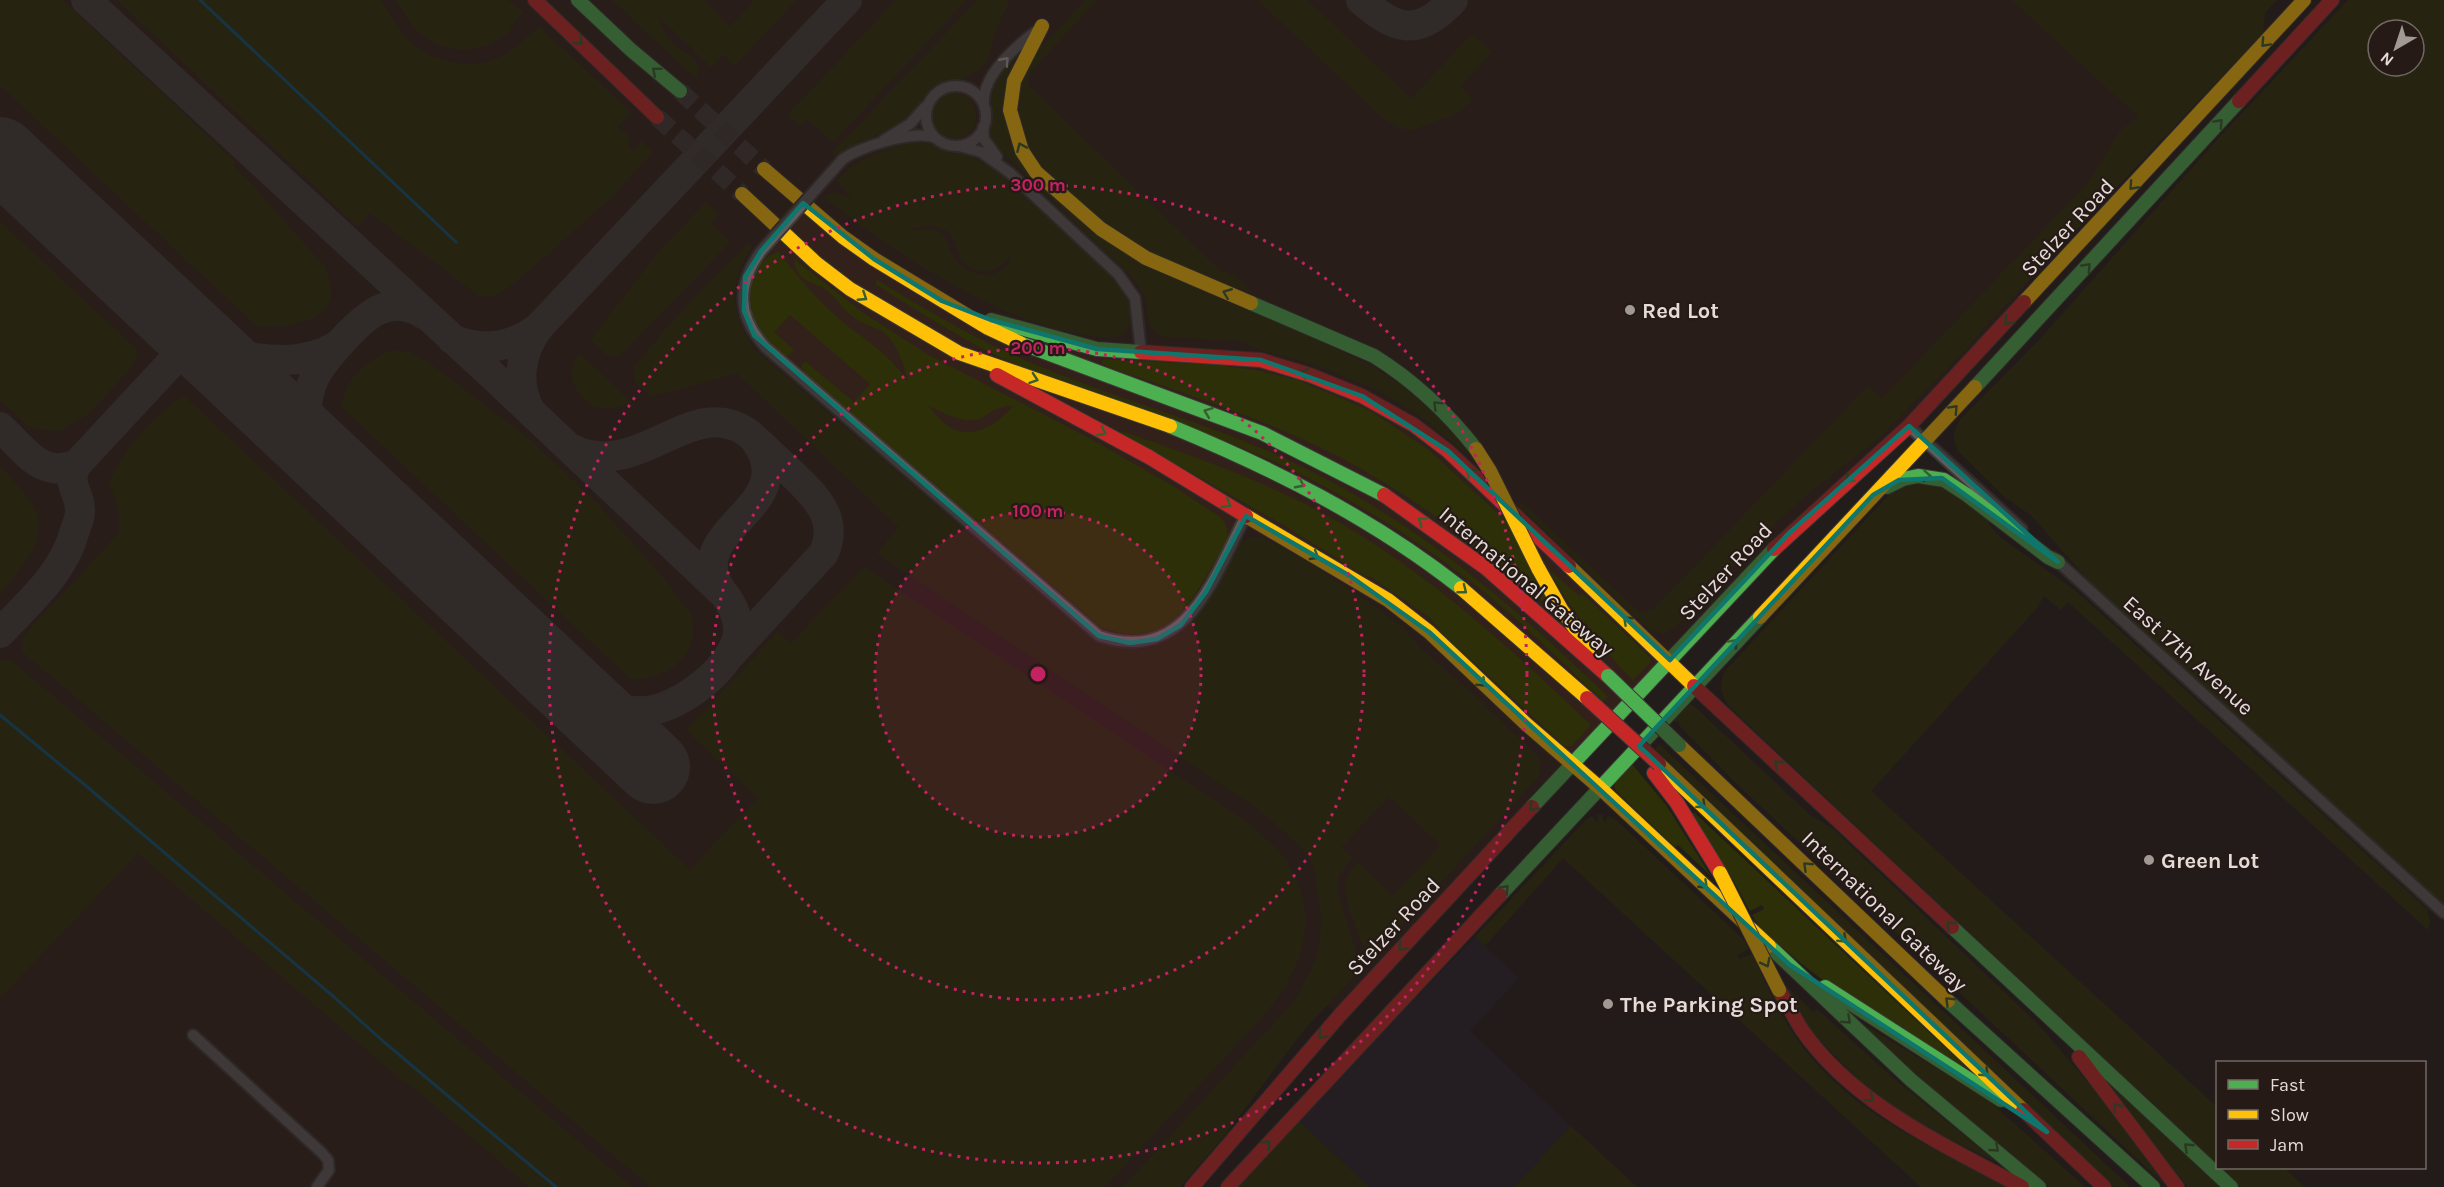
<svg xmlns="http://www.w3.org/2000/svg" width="2444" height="1187" font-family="Karla,sans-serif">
	<rect width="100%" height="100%" fill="#221c1a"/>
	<path fill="#26202e" d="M1475,937L1519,978L1470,1031L1571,1126L1514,1187H1369L1297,1119Z"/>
	<path fill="#32211b" d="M0,0H2277L2138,148L1933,400L1788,534L1340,1015L1321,1001L1155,1187H0V998L138,853L0,888Z"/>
	<path fill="#2c2f08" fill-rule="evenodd" d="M0,0H62L235,162L233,164L324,266C350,317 296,329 257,326L0,85Z
		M117,0H380C389,14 398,30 410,42C432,62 471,71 498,58C514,52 526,37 539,27L631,112L617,127L627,135L630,149L633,151L641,141L653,152L609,199L527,272L504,290L492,296L481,297L370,213L357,226Z
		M396,0H508L523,11L510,27L511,30C483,54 446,57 418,31C409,23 403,10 396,0Z
		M612,0H703L730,27L755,0H796L735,65L723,54L711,67L658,15C661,24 664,34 671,42C683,54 704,57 696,78Z
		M896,0H966L833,142L807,119L800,126L788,115Z
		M978,0H1010L996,28L987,61L978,70L960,80L933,87L903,122L852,146L835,157L832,153Z
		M1086,0H1096L1032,70L1028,76L1029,86L1218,269L1239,279L1251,293L1164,260L1102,222L1044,171L1029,152L1019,116V89L1034,55Z
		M1258,0H1307L1411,99L1472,34L1492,52L1460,86L1473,99L1459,112L1410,131L1395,125L1382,117Z
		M2012,0H2277L2265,12L2263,33L1983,328L1972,343L1879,438L1802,498L1754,544L1677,626L1663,633L1650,630L1520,507L1519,500L1640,613L1654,609L1868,386L1882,399L2086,185L2120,131L2139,117Z
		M2348,0H2444V904L2096,589L2032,516L2005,497L1960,453C1951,441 1953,432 1960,420L2040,339L2216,141ZM2378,30H2414V66H2378Z
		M1011,62L1014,63L1009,137L1093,232L1377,369C1414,394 1444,419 1469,456L1418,414L1379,391L1319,366L1264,351L1235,340L1164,337C1144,328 1151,318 1145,300C1143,291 1138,285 1133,278L997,147C980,122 988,82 1011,62Z
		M930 116a23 23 0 1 1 46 0a23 23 0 1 1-46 0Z
		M911,142H919L967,154L996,171L1118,282C1126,296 1136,313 1127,329C1120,341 1106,338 1094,336C1003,326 895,253 824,197L833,192L852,199L837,181C859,156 881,152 911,142ZM929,225C936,226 945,228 951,234C957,242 957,253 963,261C978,278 1002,271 1011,253C1011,262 1007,268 999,272C982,281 959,270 951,253C947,246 947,238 940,233C930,226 918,232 907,230Z
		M706,202L718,214L710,223L730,242L622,353L616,356L606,354L591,340L657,254Z
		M0,222L138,351L130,368L89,413L63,429L53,431L30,427L0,400Z
		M748,243L752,246C728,283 728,317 757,352L1082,631C1103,645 1122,652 1147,648C1196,639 1217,583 1240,545L1248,538L1261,537L1299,557L1359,596L1403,627L1422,650L1473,694L1539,758L1541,767L1537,778L1375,953L1366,952C1360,936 1342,898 1346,883C1347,875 1352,869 1357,862L1393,896L1441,845L1389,796L1341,847L1352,857L1338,877V892L1359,963L1357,973L1304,1030L1221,1140L1180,1187H1123L1291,1005C1318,965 1326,941 1318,892C1316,884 1316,873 1313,865C1306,847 1267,816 1251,804L877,553L899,527L737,373L653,396C642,389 629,380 634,367L659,338L658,336Z
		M778,251C798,277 818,301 844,323C868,342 891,355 908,382C905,368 898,347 888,336C880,328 869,326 859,321C847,314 839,302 829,292C815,281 796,284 794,259L865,314L929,355L1091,439L1173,486L1220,517C1228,525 1228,532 1226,543C1194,594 1173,656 1101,627L804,372L801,366L805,361L854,402L870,384L790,315L774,332L794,350L787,356C755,346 739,291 759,265C763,259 772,255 778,251ZM928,406C943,412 968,427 983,417C995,410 998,406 1013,406C999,423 976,439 953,429C945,425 935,414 928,406Z
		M877,280C925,309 973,338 1025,360C1119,401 1220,425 1313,472C1426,530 1517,608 1608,697L1603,701C1572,672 1542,642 1510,614C1448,560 1378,514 1304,476C1218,432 1123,407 1033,372C977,350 926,316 875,284Z
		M398,350L411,353L432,365L529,439L594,500L664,579L691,615C703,653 666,680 631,679L342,407C343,380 373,352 398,350Z
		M580,354L632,403C623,404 612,409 603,408C580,406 561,372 580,354Z
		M1105,359L1218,365L1255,370L1298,380L1369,410L1429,450L1507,522L1552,609C1477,544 1396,481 1304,440C1239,410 1170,389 1103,365L1101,361Z
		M184,396L690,870L758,798L686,730L778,632L790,644L864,567L1242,819C1258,832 1277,846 1288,864C1323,919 1300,972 1262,1017L1104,1187H651L22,651L24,636L119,533V509L109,482C128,447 151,417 184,396Z
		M1122,431C1179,451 1236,471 1291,497C1406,552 1500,638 1591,725L1572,746H1565L1445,636L1430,618L1371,577L1365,576L1285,526L1121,433Z
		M0,466C10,477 21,489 30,501C55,535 20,568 0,594Z
		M1939,481L1990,521L1988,524L2001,538L2076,591L2427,909L2430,921L2428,930L2068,602L2061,610L2044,596L2037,608L1871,791L2217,1107V1165L1735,712C1723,700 1717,688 1725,671L1887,497L1904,485Z
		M1548,568L1579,596L1582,593L1650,657V663L1633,680C1599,646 1571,611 1548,568Z
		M10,660L632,1187H530L407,1082L402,1080L138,853L0,998V661Z
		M1690,704L1694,706L1811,816L1832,828L2038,1024L2096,1092L2164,1184L1738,785L1678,724L1680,722H1675L1673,719Z
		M1659,744L2130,1187H2114L1655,749Z
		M1632,764L1666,805L1711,876L1678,845L1675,847L1617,792L1614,788L1615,782Z
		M1690,813H1695L1968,1069C1905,1032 1838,997 1783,948C1771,938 1760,929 1752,915L1764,909L1762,905L1750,911L1729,873Z
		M1597,815H1603V821H1606L1608,816L1615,819L1745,941L1749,949L1737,955L1739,959L1752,954C1765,981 1777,1010 1794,1035C1845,1111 1930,1146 2008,1187H1921L1563,858L1485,946L1475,937L1587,819L1593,816L1595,821H1598Z
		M1786,986L1813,1012L1817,1009L1893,1078L1998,1163L1931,1130L1872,1093L1812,1032Z
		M1850,1016L1988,1100L2085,1187H2043Z
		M2113,1085L2222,1187H2188L2110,1088Z
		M1297,1119L1369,1187H1234Z
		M1571,1126L1637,1187H1514Z
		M2221,1168H2284L2305,1187H2241Z"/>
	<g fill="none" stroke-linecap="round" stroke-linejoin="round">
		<path stroke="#095279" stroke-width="3" d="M200,0L456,242
			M0,715L85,785L334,997L384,1042L556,1187"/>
		<path stroke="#403c3a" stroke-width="30" d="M86,0L493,376L725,595C733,606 739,618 738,633C734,667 680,708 647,711C619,713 597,703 572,691
			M1361,0C1396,31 1419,37 1453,0
			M175,318L226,349
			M452,339C483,352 512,348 539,327L847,0
			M178,356L188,351L196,350C244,354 293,373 338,345
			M531,412C515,384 520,352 539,327
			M0,427C24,449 42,480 77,464
			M570,448C639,484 690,392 748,433C762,445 775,458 789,471C813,494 840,517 824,553L731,654
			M323,458C313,442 305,426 307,406C308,394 312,381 318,371C329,354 362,316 381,309C396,303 412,306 425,315
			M725,595C721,590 717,584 715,579C696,524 801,504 755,440
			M0,633C29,602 64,573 75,530C77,524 80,518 80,512C81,491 65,487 77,464L171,363"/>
		<path stroke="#403c3a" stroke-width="74" d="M0,154L653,767"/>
		<path stroke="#3f3937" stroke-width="18" stroke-dasharray="18 9" stroke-linecap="butt" d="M680,91L764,169
			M657,117L742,194"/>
		<g stroke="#3c3836" stroke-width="14">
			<path id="street" d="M926 116a30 30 0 1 1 60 0a30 30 0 1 1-60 0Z
				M984,105C981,77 1014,48 1035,32
				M983,127L984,139L997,157
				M884,140L910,124L925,107
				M959,146L981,152L1010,173L1118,274L1135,298L1141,352
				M842,160C857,147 917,129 935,138
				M761,251C736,285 737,316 765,347L1099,636C1187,666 1214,577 1246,516
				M1909,426L2022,529
				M2054,558L2444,913
				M193,1035L321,1152L328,1160L329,1170L317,1187"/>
		</g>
		<g stroke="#3c3836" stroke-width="16">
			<path id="fast" d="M578,0L631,50L680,91
				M1251,303L1374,356C1414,381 1447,412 1476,449
				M991,320L1097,349L1141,352
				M1020,343L1262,433L1384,495
				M1975,387L2239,101
				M1170,426C1274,469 1372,518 1461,588
				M1887,487L1903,479L1918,476L1944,480L1967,495L2048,557L2058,562
				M1532,807L1774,549
				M1500,895L1760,617
				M1952,927L2231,1187
				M1769,946L1911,1080L2039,1187
				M1825,987L2001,1100
				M1948,1001L2153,1187"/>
		</g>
		<g stroke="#3c3836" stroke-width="16">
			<path id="slow" d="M1042,26L1014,81L1010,110L1022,151L1036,172L1101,229L1146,258L1251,303
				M764,169L843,237L874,259L988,328L1020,343
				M742,194L816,263L850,289L959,353L1170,426
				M2024,302L2304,0
				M1246,516L1388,600L1429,632L1526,724L1600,788
				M1569,566L1694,686
				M1538,568L1561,609L1590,649
				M1461,588L1587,698
				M1760,617L1975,387
				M1679,745L1948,1001
				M1659,764L2023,1110
				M1600,788L1769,946"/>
		</g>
		<g stroke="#3c3836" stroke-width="16">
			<path id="jam" d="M535,0L657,117
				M2239,101L2332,0
				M1141,352L1261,360L1310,375L1362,396L1414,425L1448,451L1569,566
				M997,375L1149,457L1246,516
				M1384,495L1486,568L1608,676
				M1774,549L1909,426L2024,302
				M1694,686L1952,927
				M1654,773L1677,803L1720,873
				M1779,990C1787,1003 1794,1017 1802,1030C1854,1105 1945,1145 2022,1187
				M2079,1057L2177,1187
				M2023,1110L2104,1187
				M1192,1187L1340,1015L1532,807
				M1228,1187L1500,895"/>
		</g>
		<use href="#street" stroke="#605d5d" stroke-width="10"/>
		<use href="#fast" stroke="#4caf50" stroke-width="14"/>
		<use href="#slow" stroke="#ffc107" stroke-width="14"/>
		<use href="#jam" stroke="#c62828" stroke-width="14"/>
		<g stroke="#3c3836" stroke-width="14" stroke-linecap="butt">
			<path id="street-bridge" d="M761,251L842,160"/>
		</g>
		<g stroke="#3c3836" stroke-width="16" stroke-linecap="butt">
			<path id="fast-bridge" d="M1608,676L1679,745"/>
		</g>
		<g stroke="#3c3836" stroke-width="16" stroke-linecap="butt">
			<path id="slow-bridge" d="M1476,449L1490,471L1538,568
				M1720,873L1779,990"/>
		</g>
		<g stroke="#3c3836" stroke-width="16" stroke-linecap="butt">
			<path id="jam-bridge" d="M1587,698L1659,764"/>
		</g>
		<use href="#street-bridge" stroke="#605d5d" stroke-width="10"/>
		<use href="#fast-bridge" stroke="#4caf50" stroke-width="14"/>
		<use href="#slow-bridge" stroke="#ffc107" stroke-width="14"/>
		<use href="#jam-bridge" stroke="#c62828" stroke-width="14"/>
	</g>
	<defs><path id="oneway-chevron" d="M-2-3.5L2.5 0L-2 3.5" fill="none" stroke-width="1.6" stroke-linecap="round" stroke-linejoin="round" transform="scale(1.5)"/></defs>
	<g stroke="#375d30">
		<use href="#oneway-chevron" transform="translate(579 41) rotate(44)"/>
		<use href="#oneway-chevron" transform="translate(2265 43) rotate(133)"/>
		<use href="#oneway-chevron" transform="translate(656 71) rotate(-140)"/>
		<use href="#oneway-chevron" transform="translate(2219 123) rotate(-47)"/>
		<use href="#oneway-chevron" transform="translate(1021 147) rotate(-114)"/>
		<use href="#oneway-chevron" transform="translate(2133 186) rotate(132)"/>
		<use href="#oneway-chevron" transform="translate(2087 267) rotate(-47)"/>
		<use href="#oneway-chevron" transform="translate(1227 293) rotate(-158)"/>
		<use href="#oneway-chevron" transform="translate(863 297) rotate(33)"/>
		<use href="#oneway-chevron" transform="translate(2008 321) rotate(133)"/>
		<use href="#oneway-chevron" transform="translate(1304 373) rotate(-162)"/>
		<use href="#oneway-chevron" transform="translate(1034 379) rotate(19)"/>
		<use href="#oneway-chevron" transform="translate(1437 405) rotate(-135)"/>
		<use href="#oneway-chevron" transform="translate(1954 409) rotate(-47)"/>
		<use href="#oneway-chevron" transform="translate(1208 412) rotate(-159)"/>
		<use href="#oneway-chevron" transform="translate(1102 432) rotate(28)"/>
		<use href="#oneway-chevron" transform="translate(1470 472) rotate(-137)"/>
		<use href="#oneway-chevron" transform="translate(1927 476) rotate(4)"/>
		<use href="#oneway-chevron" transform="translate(1849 479) rotate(138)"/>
		<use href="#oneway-chevron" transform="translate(1300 484) rotate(28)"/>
		<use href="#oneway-chevron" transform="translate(1227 504) rotate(31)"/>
		<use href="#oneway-chevron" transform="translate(1422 521) rotate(-145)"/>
		<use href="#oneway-chevron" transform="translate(1315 556) rotate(30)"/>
		<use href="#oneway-chevron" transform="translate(1463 590) rotate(38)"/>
		<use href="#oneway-chevron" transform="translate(1627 620) rotate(-137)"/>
		<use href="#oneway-chevron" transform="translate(1734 643) rotate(-47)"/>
		<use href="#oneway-chevron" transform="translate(1482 683) rotate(43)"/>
		<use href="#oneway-chevron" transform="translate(1778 764) rotate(-137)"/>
		<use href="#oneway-chevron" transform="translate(1702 805) rotate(43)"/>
		<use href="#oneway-chevron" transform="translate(1533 807) rotate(133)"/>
		<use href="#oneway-chevron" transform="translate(1807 866) rotate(-136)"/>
		<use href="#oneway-chevron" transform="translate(1704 885) rotate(43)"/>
		<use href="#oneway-chevron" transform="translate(1505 889) rotate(-47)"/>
		<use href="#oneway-chevron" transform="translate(1950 925) rotate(-137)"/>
		<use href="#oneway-chevron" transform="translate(1843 939) rotate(43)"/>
		<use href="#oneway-chevron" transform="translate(1402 947) rotate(132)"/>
		<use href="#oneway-chevron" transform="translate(1766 963) rotate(63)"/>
		<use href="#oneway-chevron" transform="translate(1949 1001) rotate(-136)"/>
		<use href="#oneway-chevron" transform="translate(1847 1020) rotate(43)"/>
		<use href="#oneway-chevron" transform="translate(1322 1035) rotate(131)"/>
		<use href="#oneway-chevron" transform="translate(1985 1073) rotate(44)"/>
		<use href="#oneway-chevron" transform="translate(1870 1098) rotate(39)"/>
		<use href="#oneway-chevron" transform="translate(2117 1107) rotate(-127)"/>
		<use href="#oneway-chevron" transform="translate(1267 1144) rotate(-48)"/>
		<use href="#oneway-chevron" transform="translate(2188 1147) rotate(-137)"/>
		<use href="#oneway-chevron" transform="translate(1995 1148) rotate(41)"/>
	</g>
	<use stroke="#a9a3a1" href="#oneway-chevron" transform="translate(1005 61) rotate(-48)"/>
	<path d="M0 0H2444V1187H0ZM803,203L874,259L942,301L991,320L1097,349L1261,360L1362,396L1448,451L1670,660L1788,534L1909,426L2058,562L1942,478L1899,480L1873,495L1639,746L2047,1132L1790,965L1429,632L1350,576L1246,516L1206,592L1181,625L1157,639L1130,643L1099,636L754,335L744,311L745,277L761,251Z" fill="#221c1a" fill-opacity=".55" fill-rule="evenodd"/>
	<path fill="none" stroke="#0f766e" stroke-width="4.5" stroke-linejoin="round" d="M803,203L874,259L942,301L991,320L1097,349L1261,360L1362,396L1448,451L1670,660L1788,534L1909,426L2058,562L1942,478L1899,480L1873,495L1639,746L2047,1132L1790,965L1429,632L1350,576L1246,516L1206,592L1181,625L1157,639L1130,643L1099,636L754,335L744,311L745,277L761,251Z"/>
	<circle cx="1038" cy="674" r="163" fill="#c42261" fill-opacity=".12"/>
	<g fill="none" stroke="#c42261" stroke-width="3" stroke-dasharray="3 6">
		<circle cx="1038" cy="674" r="163"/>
		<circle cx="1038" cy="674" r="326"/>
		<circle cx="1038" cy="674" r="489"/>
	</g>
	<g fill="#a19996" stroke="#261a16" stroke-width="2">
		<circle cx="1630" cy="310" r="6"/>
		<circle cx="2149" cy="860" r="6"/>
		<circle cx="1608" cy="1004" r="6"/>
	</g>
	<g text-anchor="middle" stroke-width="4.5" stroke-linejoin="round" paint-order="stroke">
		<g font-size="22" fill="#e5dcd9" stroke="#261a16">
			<text transform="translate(2067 227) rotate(-47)" y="8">Stelzer Road</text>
			<text transform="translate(1725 571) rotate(-47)" y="8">Stelzer Road</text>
			<text transform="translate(1527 581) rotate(40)" y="8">International Gateway</text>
			<text transform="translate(2189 655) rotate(42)" y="8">East 17th Avenue</text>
			<text transform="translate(1885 911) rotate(44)" y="8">International Gateway</text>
			<text transform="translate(1393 926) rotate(-47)" y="8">Stelzer Road</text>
		</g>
		<g font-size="22" font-weight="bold" fill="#e5dcd9" stroke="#261a16" text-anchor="start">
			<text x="1642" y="318">Red Lot</text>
			<text x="2161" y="868">Green Lot</text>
			<text x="1620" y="1012">The Parking Spot</text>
		</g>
	</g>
	<circle cx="1038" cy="674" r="9" fill="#c42261" stroke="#261a16" stroke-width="3"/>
	<g font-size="18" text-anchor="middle" font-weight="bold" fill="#c42261" stroke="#261a16" stroke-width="4.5" stroke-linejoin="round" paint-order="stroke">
		<text x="1038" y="191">300 m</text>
		<text x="1038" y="354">200 m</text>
		<text x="1038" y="517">100 m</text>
	</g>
	<rect x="2216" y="1061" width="210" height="108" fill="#261a16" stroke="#726864" stroke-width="1.5"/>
	<rect x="2228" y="1080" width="30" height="9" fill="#4caf50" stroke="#726864" stroke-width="1.5"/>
	<text x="2270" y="1091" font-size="18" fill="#e5dcd9">Fast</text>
	<rect x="2228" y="1110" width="30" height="9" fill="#ffc107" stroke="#726864" stroke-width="1.5"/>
	<text x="2270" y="1121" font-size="18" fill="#e5dcd9">Slow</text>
	<rect x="2228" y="1140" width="30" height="9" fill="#c62828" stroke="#726864" stroke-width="1.5"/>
	<text x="2270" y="1151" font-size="18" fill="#e5dcd9">Jam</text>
	<g transform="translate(2396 48) rotate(219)"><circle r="28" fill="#261a16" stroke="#726864" stroke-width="1.5"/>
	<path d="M0-4.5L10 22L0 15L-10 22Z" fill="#a19996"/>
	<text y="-9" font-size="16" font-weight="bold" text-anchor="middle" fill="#e5dcd9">N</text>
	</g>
</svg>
